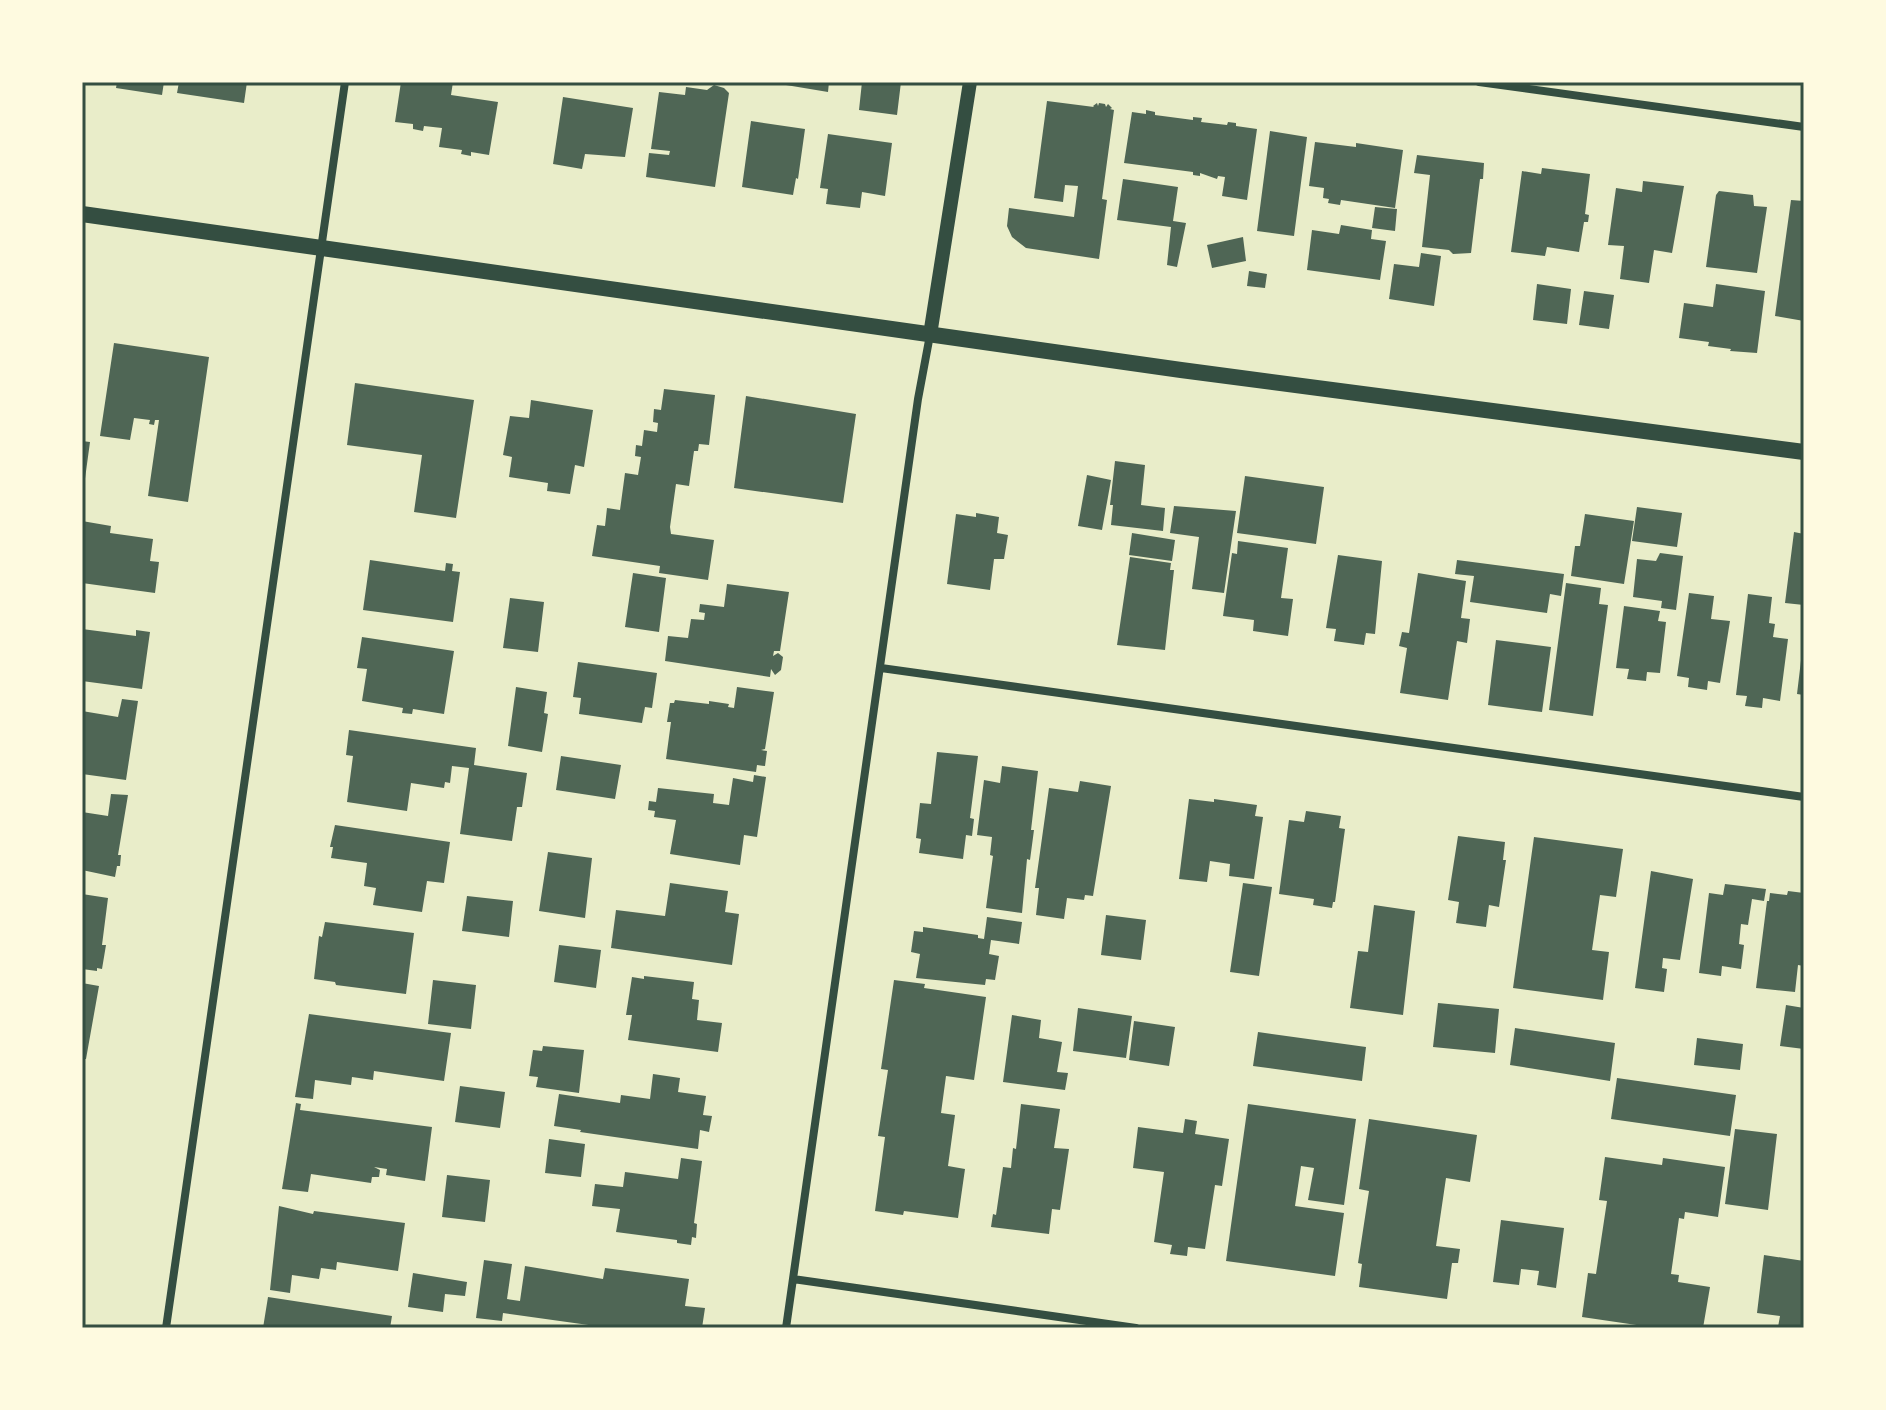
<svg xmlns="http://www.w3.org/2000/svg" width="1886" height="1410" font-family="Cabin,sans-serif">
	<rect width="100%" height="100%" fill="#e9edc9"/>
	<path fill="#4f6655" d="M117,82H164L162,95L116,88Z
		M179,82H247L244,103L177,93Z
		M401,82H453L451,95L498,102L489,155L471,152V156L461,154L462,150L439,147L442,128L424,126L423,131L413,129V124L395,122Z
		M768,82H829L828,92Z
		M862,82H901L897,115L859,110Z
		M714,85L724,88L729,93L715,187L646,177L649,153L669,155L670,151L651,149L659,92L685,95L686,87L707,90Z
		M563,97L633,108L625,157L585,154L582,169L553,164Z
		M1047,101L1094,107L1093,106L1097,103L1098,106L1099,103L1105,104L1106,107L1108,104L1112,108L1110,109L1114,110L1102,199L1107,200L1099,259L1026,248L1012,237L1007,226L1009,208L1074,217L1078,186L1065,185L1063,202L1034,198Z
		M1146,110L1155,112V115L1193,120V117L1202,118L1201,122L1227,125L1228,122L1236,123V126L1257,129L1247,200L1222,196L1225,177L1218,176L1217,179L1200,173V176L1193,175V172L1124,163L1132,112L1146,114Z
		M751,121L805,129L798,179L796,178L793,195L742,187Z
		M1270,131L1307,137L1294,236L1257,231Z
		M828,134L892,143L885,196L862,192L860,208L826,204L828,189L820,188Z
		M1315,142L1356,147V143L1403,150L1395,208L1341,200L1340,205L1328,203L1329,199L1323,198L1324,188L1309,186Z
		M1417,155L1484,163L1483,179H1480L1471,253L1453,254L1449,250L1422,247L1430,175L1414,173Z
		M1542,168L1590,174L1585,214L1589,215L1588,222H1584L1579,252L1547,247L1545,256L1511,252L1522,171L1541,174Z
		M1123,179L1178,187L1173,221L1186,223L1177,267L1167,265L1171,227L1117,220Z
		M1643,181L1684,186L1672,253L1654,250L1649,283L1620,279L1624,246L1608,245L1616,188L1642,192Z
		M1719,191L1753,195L1754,206L1767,207L1757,273L1706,267L1716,195Z
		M1791,200L1804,201V321L1775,316Z
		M1375,207L1397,209L1395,231L1372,228Z
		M1341,225L1372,230L1371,239L1386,241L1380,280L1307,270L1312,230L1339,234Z
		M1243,237L1246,261L1212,268L1207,245Z
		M1421,253L1441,256L1434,306L1389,299L1394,264L1419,267Z
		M1249,271L1267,274L1265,288L1247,286Z
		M1537,284L1571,289L1567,324L1533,320Z
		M1716,284L1765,291L1757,353L1730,351L1731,349L1708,346L1709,342L1679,338L1684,303L1713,307Z
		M1584,291L1614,295L1609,329L1579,325Z
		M114,343L209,357L188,502L148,496L159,420H155L154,425L149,424L150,420L134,418L130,440L100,436Z
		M355,383L474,400L456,518L414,512L422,455L347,445Z
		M664,389L715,395L709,445L699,444L698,451H694L689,486L676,484L670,527L671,534L714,540L708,580L659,573L660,566L592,556L597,525L605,526L607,508L620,510L625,473L638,475L641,457L635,456L636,445L642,446L644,430L657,432L658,423L653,422L654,409L661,410Z
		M746,396L856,414L843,503L734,488Z
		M531,400L593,410L584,467L575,465L570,494L547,491L548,483L509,477L512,457L503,455L510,416L529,418Z
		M82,441L90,442L84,486L82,485Z
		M1115,461L1145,465L1141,505L1165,508L1163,531L1111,525L1113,505H1110Z
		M1087,475L1111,480L1102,530L1078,526Z
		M1245,476L1324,487L1316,544L1237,533Z
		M1174,506L1236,511L1224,593L1192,589L1199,537L1170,533Z
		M1637,507L1682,513L1677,547L1632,541Z
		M976,513L999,517L997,533L1008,535L1004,559H994L990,590L947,584L956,514L976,517Z
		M1585,514L1634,521L1624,584L1571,576L1575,546H1580Z
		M82,521L111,526L110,533L153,539L150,561L159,562L155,593L82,583Z
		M1794,532L1804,534V605L1785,603Z
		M1132,533L1175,540L1172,561L1129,555Z
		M1238,541L1288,548L1281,598L1293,599L1288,636L1253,631L1254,620L1223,616L1232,553L1237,554Z
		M1660,553L1683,556L1676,610L1661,608L1662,601L1633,597L1637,559L1656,561Z
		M1338,555L1382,561L1375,634L1366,633L1364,645L1334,641L1336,629L1326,628Z
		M1130,557L1171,563L1170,570H1174L1165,650L1117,645Z
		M370,560L445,571L446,563L453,564L452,571L460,572L453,622L363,610Z
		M1457,560L1564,574L1561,596L1550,594L1547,613L1470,602L1474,576L1455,574Z
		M633,573L666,578L659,632L625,627Z
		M1418,573L1466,581L1461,618L1470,619L1467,643L1457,641L1448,700L1400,693L1407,648L1399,646L1402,632L1409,633Z
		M1566,583L1601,588L1599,604L1608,605L1593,716L1549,710Z
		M727,584L789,592L780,651H774L773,656L778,653L783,657L781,670L775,675L771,669L770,677L665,661L668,636L688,638L691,619L704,620L705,613L699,612L700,604L724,607Z
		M1689,593L1714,596L1711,619L1730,621L1720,683L1708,681L1707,690L1688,687L1689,678L1677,676Z
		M1748,594L1772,597L1769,623L1775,624L1773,637L1788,639L1780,701L1763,698L1762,708L1745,706L1747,696L1736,695Z
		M510,598L544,602L538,652L503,648Z
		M1624,606L1660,611L1658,621L1666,622L1660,673L1647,672L1646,681L1627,679L1629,669L1616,668Z
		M82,629L136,636V630L150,632L142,689L82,681Z
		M362,637L454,651L444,714L413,709L412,714L402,713L403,708L362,701L367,669L357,668Z
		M1496,640L1551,647L1542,712L1488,705Z
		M1802,652H1804V695L1797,694Z
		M578,662L657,673L652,708L645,707L642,723L579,714L581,698L573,697Z
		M516,687L547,692L544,713L548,714L542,752L508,746Z
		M737,687L774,692L765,749L761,750L767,751L765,766L757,765L756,772L666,759L671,722H667L670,703H674L675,700L709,704V701L729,704L728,707L734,708Z
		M122,699L138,701L126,780L82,774V711L118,717Z
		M349,730L476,748L474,765L527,773L522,807H517L512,841L460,834L469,768L452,766L450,783L445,782L444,788L411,783L407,811L347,802L353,756L346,755Z
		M937,752L978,756L970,818L974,819L972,836L966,835L963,859L919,853L921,839L916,838L920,803L931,804Z
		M561,756L621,765L615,799L556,790Z
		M1002,766L1038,771L1031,830H1034L1030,860L1027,859L1022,913L986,908L993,856L990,855L992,837L977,835L984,780L1000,783Z
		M754,775L766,777L757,837L744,835L740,865L670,854L676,820L654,817L655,811L648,810L649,801L656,802L658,788L714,794L713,803L729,805L733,778L753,782Z
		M1080,781L1111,786L1093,896L1085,895L1084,900L1067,898L1064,919L1036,915L1039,888H1035L1049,788L1078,792Z
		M111,794L128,795L118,855H121L120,866H117L115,877L82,870V812L108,816Z
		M1189,799L1214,802V799L1257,805L1255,816L1263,817L1254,879L1229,876L1230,864L1210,861L1207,882L1179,879Z
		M1306,811L1341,816L1339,828L1345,829L1335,902H1333L1332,908L1313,905L1314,899L1279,894L1289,820L1304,822Z
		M335,825L450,842L444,883L427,881L422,912L373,905L376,888L364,886L367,863L331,858L333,847H330Z
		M1458,836L1505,842L1503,860H1506L1499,907L1489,905L1486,927L1456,923L1459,902L1448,900Z
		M1534,837L1623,849L1616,897L1600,895L1592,950L1609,952L1603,1000L1513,988Z
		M548,852L592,858L585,918L539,911Z
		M1651,871L1693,879L1680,960L1663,958L1662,968L1667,969L1664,992L1635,988Z
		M670,883L728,891L725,912L739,914L732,965L611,948L616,910L665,916Z
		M1243,883L1272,887L1259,976L1230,972Z
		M1725,884L1766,889L1764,901L1752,899L1748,925L1741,924L1739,944L1744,945L1741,969L1722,966L1721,976L1699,973L1709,893L1723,895Z
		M1788,891L1804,893V966L1798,965L1795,992L1756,988L1767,901H1769L1770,893L1787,895Z
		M82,894L108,898L102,945H106L102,969L97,968V971L82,969Z
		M467,896L513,901L509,937L462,931Z
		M1374,905L1415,911L1403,1015L1350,1008L1358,951L1368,952Z
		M1106,915L1146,920L1141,960L1101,955Z
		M987,917L1022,922L1019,944L991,940L989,954L999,956L995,980L986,979L985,985L916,978L920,954L911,952L914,931L923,932V927L978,935V938L984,939Z
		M325,922L414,933L406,994L336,985L335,982L314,979L319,936L322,937Z
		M559,945L601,950L596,988L554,982Z
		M644,976L694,982L692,999L699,1000L697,1020L722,1023L718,1052L628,1040L632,1015H626L632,977L644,979Z
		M433,980L476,985L471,1029L428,1024Z
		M894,980L925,984L924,988L986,997L974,1080L946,1076L941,1113L955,1115L948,1166L965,1169L958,1218L904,1211L903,1215L875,1211L885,1137L878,1136L888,1070L881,1069Z
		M82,983L99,986L86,1059H82Z
		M1438,1003L1499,1009L1495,1053L1433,1047Z
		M1786,1005L1804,1008V1049L1780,1046Z
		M1078,1008L1132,1016L1126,1058L1073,1051Z
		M309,1014L451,1033L444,1081L374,1071L373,1080L352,1077L351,1085L315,1080L313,1099L295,1097Z
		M1012,1015L1041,1020L1039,1038L1062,1042L1057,1072L1068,1073L1065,1090L1003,1082Z
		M1134,1021L1175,1027L1169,1066L1129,1060Z
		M1515,1028L1615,1043L1610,1081L1510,1065Z
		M1258,1032L1366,1047L1362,1081L1253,1066Z
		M1697,1038L1743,1044L1740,1070L1694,1065Z
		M543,1046L584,1050L579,1093L536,1087L538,1077L529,1076L533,1050L542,1051Z
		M653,1074L680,1078L678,1092L706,1096L703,1115L712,1116L709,1132L700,1130L698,1149L580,1132L581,1130L554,1126L559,1094L620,1103L621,1095L650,1099Z
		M1617,1078L1736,1095L1730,1136L1611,1119Z
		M460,1086L505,1092L500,1128L455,1122Z
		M296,1103L301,1104L300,1110L432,1127L425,1181L386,1175L387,1169L374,1167L380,1170L379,1177H372L371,1183L311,1174L308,1192L282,1189Z
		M1021,1104L1060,1109L1054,1148L1069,1149L1060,1210L1052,1209L1049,1234L991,1227L993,1214L996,1215L1003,1167L1011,1168L1013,1148L1016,1149Z
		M1248,1104L1356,1119L1344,1205L1308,1200L1314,1168L1301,1166L1295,1206L1344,1213L1335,1276L1226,1261Z
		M1185,1119L1197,1121L1195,1134L1229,1139L1222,1186L1215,1185L1205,1249L1188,1247L1187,1256L1170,1254L1172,1245L1154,1242L1164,1172L1133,1168L1138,1127L1183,1133Z
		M1369,1119L1477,1135L1470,1182L1446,1178L1436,1246L1460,1249L1458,1263H1452L1447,1299L1359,1287L1362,1264L1358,1263L1369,1191L1359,1189Z
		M1735,1129L1777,1134L1768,1210L1725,1204Z
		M549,1139L585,1144L581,1177L545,1173Z
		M1605,1157L1662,1165L1663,1158L1725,1167L1718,1217L1685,1212L1684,1219L1679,1218L1671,1274L1679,1275L1678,1282L1710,1287L1703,1328H1657L1582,1317L1588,1273L1596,1274L1607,1201L1599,1200Z
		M681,1158L702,1161L694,1223L697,1224L696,1238L692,1237L691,1245L677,1243V1240L616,1232L620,1209L592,1206L595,1184L623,1187L625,1172L678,1179Z
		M447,1175L490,1180L485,1222L442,1217Z
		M279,1206L313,1214L314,1211L405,1223L398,1271L337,1262L336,1270L321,1268L319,1279L292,1275L290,1293L270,1290Z
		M1501,1220L1564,1228L1556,1288L1537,1285L1539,1271L1521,1269L1519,1285L1493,1282Z
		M1764,1255L1804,1261V1328L1778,1327L1780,1316L1757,1313Z
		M484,1260L512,1264L507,1299L520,1301L525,1266L603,1279L605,1268L689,1279L685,1306L705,1308L702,1328H610L503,1313L502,1321L476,1318Z
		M413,1273L467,1282L465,1296L445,1294L443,1312L408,1307Z
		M268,1297L392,1316L390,1328H263Z"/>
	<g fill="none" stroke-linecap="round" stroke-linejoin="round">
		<path stroke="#344e41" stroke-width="8" d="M1479,82L1804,127
			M881,668L1804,797
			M793,1279L1136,1328
			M166,1328L345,82
			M786,1328L918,399L930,335"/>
		<path stroke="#344e41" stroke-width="14" d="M930,335L970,82"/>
		<path stroke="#344e41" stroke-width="16" d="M82,214L1181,370L1804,452"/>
	</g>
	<rect width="1886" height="1410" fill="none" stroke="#fefae0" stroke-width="168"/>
	<rect x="84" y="84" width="1718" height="1242" fill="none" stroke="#344e41" stroke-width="3"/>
</svg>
